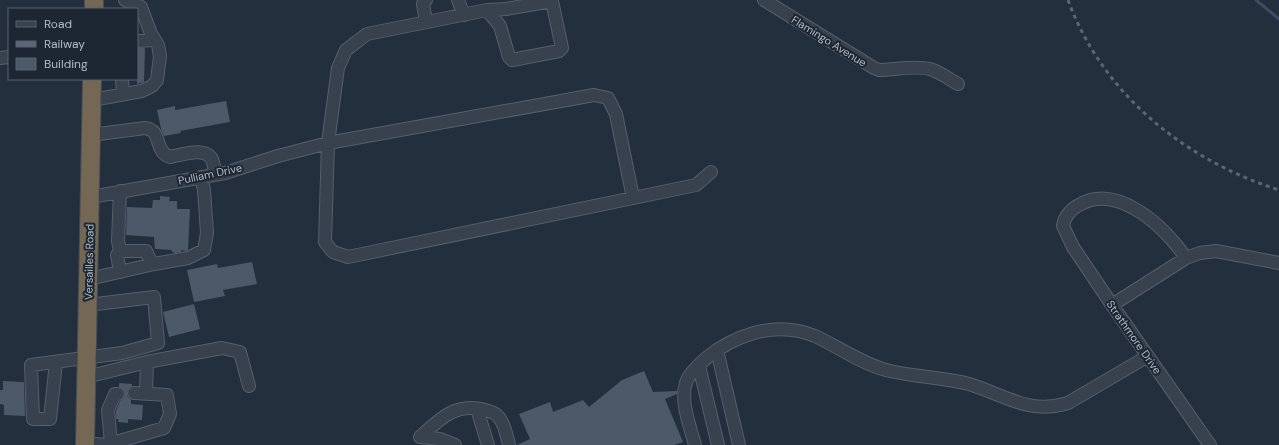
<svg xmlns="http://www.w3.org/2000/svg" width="1279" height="445" font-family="'DM Sans',sans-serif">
	<rect width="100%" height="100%" fill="#242f3e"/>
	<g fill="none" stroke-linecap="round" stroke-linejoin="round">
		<path stroke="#3a4d66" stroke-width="3" d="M1256,0L1279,19"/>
	</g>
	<path fill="#4d5869" d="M137,48H145L144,82L137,84Z
		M226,101L230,122L180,131L181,133L164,136L161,129L157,110L175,106V110Z
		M160,196L170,197L169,201H177V209H190L188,250L186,251L181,250V252L176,253L172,252V250L155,249L154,237L126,235L127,207L152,208L153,200H160Z
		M252,262L257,284L223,290L225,296L194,302L187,270L217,264L218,268Z
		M194,304L200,329L169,337L163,312Z
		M644,371L653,392L677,391V394L665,399L683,442L674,445H517L530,439L519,414L550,402L553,412L583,400L589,407L622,380Z
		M3,381L24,382L25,416L4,415V405L0,404V390H3Z
		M119,383L132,384V386L128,389L127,396L131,400V404L143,405L142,420L128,419V423L118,422V419H116V411L120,401L124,398L125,394L124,390L119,387Z"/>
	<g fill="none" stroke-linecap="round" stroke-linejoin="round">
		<g stroke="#565f6c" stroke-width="14">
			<path id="minor" d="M458,0L464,15
				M764,0L874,68L879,70C895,70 914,65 930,69C940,72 949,79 958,84
				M487,10L500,26L509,57L512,60L559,51L562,48L552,1L506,9L487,10L367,34L346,50L338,68L328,143L325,242L333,252L348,257L696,185L711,172
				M426,22L423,4L426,0
				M137,41L154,40
				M0,58L9,57
				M122,79L123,94
				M92,100L142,91L152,86L157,80L160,56L158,45L151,34L141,7L125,0
				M91,135L145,128C163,130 153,151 170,157C182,155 208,145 213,162C214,166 215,171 215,175
				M91,197L225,173L278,156L328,143L594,95L608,98L616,114L633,198
				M120,251L118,241L120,191
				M1186,258C1166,228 1118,182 1079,205C1071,209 1064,217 1063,226L1073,247L1112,305L1210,445
				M120,272L117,255L120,251H146L152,264
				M89,279L154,264L188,258L204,250L207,233L204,190L201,177
				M1112,305L1186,258L1200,253L1216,251L1279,263
				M717,350C747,331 780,322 815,336C839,347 860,363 886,370C913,377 942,377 969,384C1005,395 1029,415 1068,403L1148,356
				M56,362L50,419H33L31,365L122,353L158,343L154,297L88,305
				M147,362L222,348L240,352L249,386
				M699,366L718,445
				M86,377L147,362L146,394
				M477,409L488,445
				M85,443L106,445L164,428L170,414L167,395L134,393
				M111,444L108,410L115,394H118
				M455,445L440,439L420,437C439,420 453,404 481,409C489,411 496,412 500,419C505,425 507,437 509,445
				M695,445C690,426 678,397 688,378C695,367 707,357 717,350L739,445"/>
		</g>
		<g stroke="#434c59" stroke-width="20">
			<path id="highway" d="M94,9V0
				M85,445L92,79"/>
		</g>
		<use href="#minor" stroke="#38414e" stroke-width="12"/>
		<use href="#highway" stroke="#746855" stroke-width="18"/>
		<path stroke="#5a6575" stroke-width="3" stroke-dasharray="4 4" stroke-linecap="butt" d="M1068,0C1103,95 1185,160 1279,190"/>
	</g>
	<g text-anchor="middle" stroke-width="4" stroke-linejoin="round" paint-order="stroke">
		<g font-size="11" fill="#b4bcc9" stroke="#1d2633">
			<text transform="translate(829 41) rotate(32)" y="4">Flamingo Avenue</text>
			<text transform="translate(210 174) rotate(-12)" y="4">Pulliam Drive</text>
			<text transform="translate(89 262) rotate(-89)" y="4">Versailles Road</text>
			<text transform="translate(1134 337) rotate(55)" y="4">Strathmore Drive</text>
		</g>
	</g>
	<rect x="8" y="8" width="130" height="72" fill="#1d2633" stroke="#59626f"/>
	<rect x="16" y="21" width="20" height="6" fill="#38414e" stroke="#59626f"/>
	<text x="44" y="28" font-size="12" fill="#b4bcc9">Road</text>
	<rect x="16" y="41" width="20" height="6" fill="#5a6575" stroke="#59626f"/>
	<text x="44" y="48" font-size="12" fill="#b4bcc9">Railway</text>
	<rect x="16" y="58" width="20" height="12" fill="#4d5869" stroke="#59626f"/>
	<text x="44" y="68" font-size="12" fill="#b4bcc9">Building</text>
</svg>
